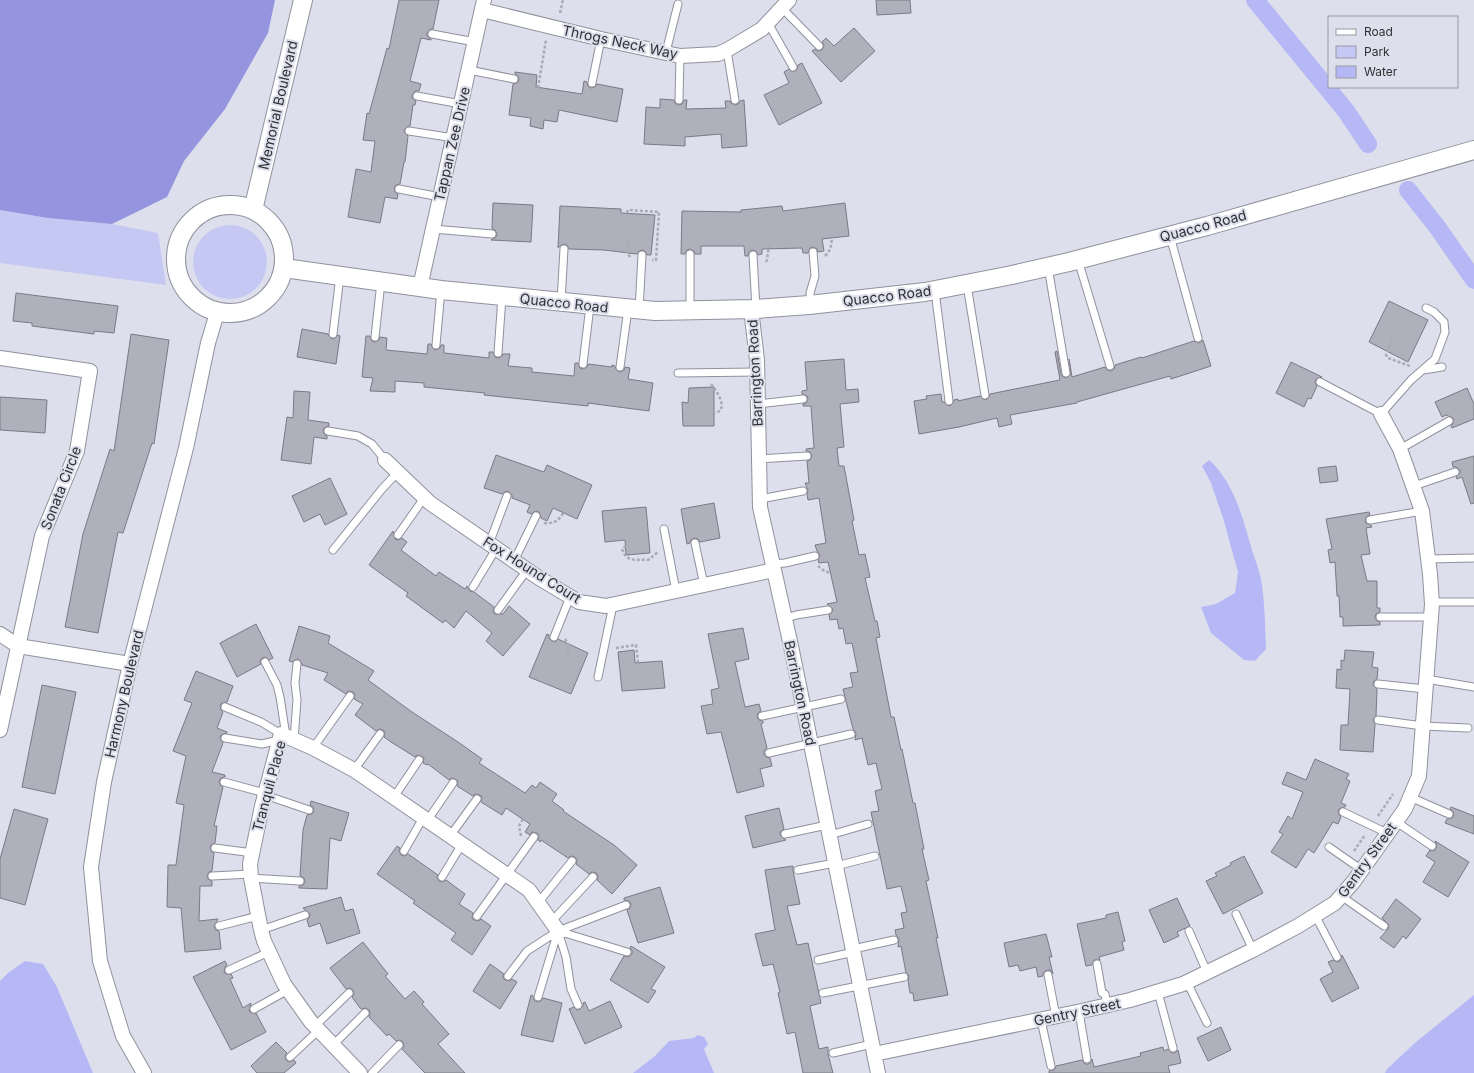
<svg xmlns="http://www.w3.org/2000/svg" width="1474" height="1073" font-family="Inter,sans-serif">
	<rect width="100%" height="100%" fill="#dedfec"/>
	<path fill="#c6c8f4" d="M0,210L48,218L112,224L158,233L166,285L0,263Z
		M193 262a37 37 0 1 1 74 0a37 37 0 1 1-74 0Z"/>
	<path fill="#9494df" d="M0,0H275L268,33L225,109L184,161L167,197L112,224L48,218L0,210Z"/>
	<path fill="#b6b8f6" d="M1209,460C1234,482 1243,519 1252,550C1255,560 1259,569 1261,579C1265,602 1265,626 1266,649L1255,661L1244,660L1211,633L1201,607L1216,604L1235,593L1238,572L1223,518L1211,483L1202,466Z
		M25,961L43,964L57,987L93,1073H0V981L8,973Z
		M1474,995V1073H1385L1387,1069L1416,1042Z
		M698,1035L704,1037L708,1044L704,1049L714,1073H633L655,1056L669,1041L694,1038Z"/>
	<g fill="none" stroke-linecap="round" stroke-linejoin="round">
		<path stroke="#b6b8f6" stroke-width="18" d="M1255,0L1346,111L1368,144
			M1408,190L1438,228L1474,280"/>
	</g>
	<path fill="#afb0bc" stroke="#797a86" d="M399,0H439L433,29H430L427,33V36L431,39V40L421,38L410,81L421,84L419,91H415L412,95V98L416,101L415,105H413L410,126L407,127L404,130L405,133L408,136L405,162H404L400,184L396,185L394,188L395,192L398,194L397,199L385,197L380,223L348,217L356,169L371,172L375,141L363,140L367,113L369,114L387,48L389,49Z
		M876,0H910L911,13L877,15Z
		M854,28L875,51L841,82L812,51L815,49L818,51L822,50L824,45L822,42L826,38L834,46Z
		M802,63L822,103L779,125L764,95L789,83L784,72L789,69L791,71H795L797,69L798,65Z
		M515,72L537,75L536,87L582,94L584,81L587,82L588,86L591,88L595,87L597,84L623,89L617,122L559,110L557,122L544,120L543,129L530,126L531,118L509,115L513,84L517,83L519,80L518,76L515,74Z
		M660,99L674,100L675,103L678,105L682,104L684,100H687L686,109L726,108L725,101H730L731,103L735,105L738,104L740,101L744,100L747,146L722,148L721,134L685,137V146L644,144L646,107L660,108Z
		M493,203L533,205L531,242L491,240L496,237L497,234L495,230L492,229Z
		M845,203L849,236L822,239L824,251L818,252L817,249L813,247L810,248L808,253H803L802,248L762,249V254L758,255L756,251L752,250L749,252L748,256H745L744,246H701V254H695L694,251L690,249L687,250L685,254H681L682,211L741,212V210L782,206L783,211Z
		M560,206L621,209V213L655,215L651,255H647L645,251L643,250L639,251L637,254L604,250L569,249L567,245L565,244L561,245L558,248Z
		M16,293L118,306L114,333L94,331V334L32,326V323L13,321Z
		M1389,301L1428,320L1408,362L1369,342Z
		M302,329L328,334L329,336L332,339L335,338L338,335L340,336L336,364L297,357Z
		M131,334L169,340L154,444L152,443L123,533L118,532L98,633L65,627L83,534L110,449L114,451Z
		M366,336H370L372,341L375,342L379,340L380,337L387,338L386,350L427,354L428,344H431L432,347L435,350L440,348L441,345H444V353L489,358V352H493L495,357L498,358L502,356L503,354H510L508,366L532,368V372L574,376L575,363H578L580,368L583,369L587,367L588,364L612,367V365L615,366L616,369L620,372L624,370L625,367L630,368L628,379L653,383L649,411L588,403V406L484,395L485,393L424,387V383L395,381V392L370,391L373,378L362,377Z
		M1203,340L1211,366L1171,379L1170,376L1077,402V403L1010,415L1012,424L999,427L997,418L959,427L919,434L914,401L927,399L926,396L941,394L942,402H944L947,405L950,406L953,403L954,400L958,399V401L980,396L983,399L986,400L989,397L990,394L1060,380L1055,352L1057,351L1061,374L1062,376L1066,378L1071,374L1069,359L1072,377L1105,367L1107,370L1111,371L1114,369L1115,365L1141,357L1142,358L1194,341L1199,343Z
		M844,359L846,390L858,389L859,402L840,404L844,447L837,448L839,466H844L854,520L852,521L859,555L865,554L870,577L865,578L875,621H877L880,637L876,638L891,717H894L901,750L902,749L913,803H915L924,849H922L929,880L926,881L938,938H936L948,995L914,1001L913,993H910L908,980L909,976L906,973L901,946L898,947L899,939L896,935L895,930L904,928L901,913L907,912L901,886L887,889L871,812L879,811L875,791L882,789L876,763L868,765L862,738L855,740L856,733L853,729L843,689L853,687L850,673L858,672L852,643L846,644L843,628L839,629L837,619L830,620L829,615L832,612L833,609L827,604L837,602L828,562L819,563L818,560L820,555L817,551L815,545L826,543L819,498L808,500L807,494L808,490L805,483H809L807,461L810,460L812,456L810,452L806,451V449L814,448L811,406H803V404L806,403L808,399L807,396L802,394V391L807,390L805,362Z
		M1291,362L1322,377L1316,379L1315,383L1317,386L1311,399L1308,398L1304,407L1276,393Z
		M714,387V426H683L682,402L688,403L689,388Z
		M1467,388L1474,404V419L1452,428L1451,426L1453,423V418L1446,415L1442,417L1435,402Z
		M294,391L310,392L308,420L329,423V426L324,428L323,431L325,435L327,436V439L314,437L311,464L281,460L287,417L293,418Z
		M0,397L47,400L45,433L0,430Z
		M496,455L544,472L547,465L592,485L577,519L553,508L547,521L541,518L540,514L538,511L534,512L531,514L527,512L530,505L512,498V495L509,492L506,491L502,494L484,488Z
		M1474,456V503L1471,504L1462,477L1457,479L1456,477L1460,473V470L1456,467H1453L1452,462Z
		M1336,466L1338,481L1320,483L1318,468Z
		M330,478L347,514L325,525L320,514L304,522L292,496Z
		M714,503L720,538L700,542L698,539L694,538L691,540L690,543L687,544L681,509Z
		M646,507L650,553L626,555L625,540L605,542L602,511Z
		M1369,512L1370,515L1367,516L1365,520L1366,523L1371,525L1372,527L1366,528L1370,554L1361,555L1367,581H1377V608H1380V612L1376,614L1375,617L1377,621L1380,622V625L1343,626V617H1340L1339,596H1337L1335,562L1330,563L1328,550L1332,549L1326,519Z
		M393,531L395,539L398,540L402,538L407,542L401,550L436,576L439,572L465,589L467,586L470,591L474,592L494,607L493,612L495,614H503L509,606L530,624L503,656L486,641L492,633L466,611L454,628L445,620L443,623L406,596L408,593L369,565Z
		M256,624L273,658L269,660L266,657L262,658L260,661L261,664L237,677L220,643Z
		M299,626L330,636L328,643L374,671L368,680L412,712L458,742L482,759L479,763L525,793L532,785L536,788L540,782L557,794L552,801L564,810L563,811L614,845L637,865L612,894L597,880L598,876L596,873L592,872L589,874L576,864L577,860L575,857L571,856L568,858L541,840L540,842L538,840L539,835L537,833L532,832L530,835L525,832L530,824L506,808L502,815L481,802L482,797L480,795L475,794L473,796L457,786L458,781L455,779L451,778L449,780L428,764L427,765L423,763L424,758L421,756L417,755L415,757L391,742L384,737L385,732L383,730L380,729L376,731L355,715L363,704L354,699L355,694L353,692L348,691L346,694L324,680L328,673L302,665L301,662L298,659L295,660L292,662L289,661Z
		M743,628L749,659L735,662L745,707L759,704L761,711L758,713L757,717L759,720L763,721V723L761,724L767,748L764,751V754L766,757L770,758L772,766L760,769L764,786L737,793L721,732L707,734L701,706L713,704L711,690L719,688L708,634Z
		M547,634L549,635V638L552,641L555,642L558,639L588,653L571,694L529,677Z
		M634,650L635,663L662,661L665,688L622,691L618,652Z
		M1345,650L1374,652L1372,667L1378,668L1377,679L1374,681L1373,684L1374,686L1377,689L1376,716L1373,720L1375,724L1373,752L1340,750L1341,725H1348L1350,689L1336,688L1337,669L1341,670V660L1344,661Z
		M196,671L233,686L227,702L222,703L220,705L221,710L223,712L217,728L227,732V733L221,735L220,737L221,740L223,743L212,772L225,775V777L221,778L219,781L220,785L223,787L214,826H217L215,843L211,845L210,848L212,852L214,853L212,871L209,872L207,876L208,879L212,881V886H200L199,921L218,919L214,927L216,930L219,931L221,949L185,952L181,908L167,907L168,865H176L184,805L176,803L186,756L173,751L192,703L184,700Z
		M42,685L76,692L55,794L22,787Z
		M1315,759L1349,774L1346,779L1350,781L1341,803L1346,805L1345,807L1341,808L1338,810L1339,814L1341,817L1338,824L1333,822L1314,853L1308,849L1296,868L1271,852L1283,834L1279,832L1288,816L1292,819L1303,792L1282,784L1287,772L1306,780Z
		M311,801L349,813L341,841L330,838L327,889L299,888V886L303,885L305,882L304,878L300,876L303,830L307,815L312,814L314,811L313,807L310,805Z
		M1451,807L1474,816V834L1445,823L1447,819L1452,818L1454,816L1453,811L1450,809Z
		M779,808L784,829L780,832V835L786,840L753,848L745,816Z
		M14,809L48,819L25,905L0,898V859Z
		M1435,841L1469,862L1448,897L1423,882L1435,862L1426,856L1430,850L1434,851L1436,848L1437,846Z
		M397,846L400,848L399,851L401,855L404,856L408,854L438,875L437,877L439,881L442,882L446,880L465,894L459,904L473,913L472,918L474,920L479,921L481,919L491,926L472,955L451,940L456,933L413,903L415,901L377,874Z
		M1244,856L1263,893L1223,914L1206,881L1217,876L1215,873L1231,865L1230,863Z
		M793,866V871L800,904L787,906L797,945L808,943L821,1003L810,1006L819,1049L828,1047V1054L833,1073H803L795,1032L787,1034L778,993L780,992L773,964L763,966L755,934L775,930L765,870Z
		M660,887L674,933L638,943L627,910L630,908L631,904L629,901L624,900V898Z
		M341,897L345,911L353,909L360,933L327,944L320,923L309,927L307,920L309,918L310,914L303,908Z
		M1177,898L1190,926L1177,932L1179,936L1164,943L1149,910Z
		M1396,899L1421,919L1406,939L1403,936L1394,948L1380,938L1388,929L1389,925L1382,918Z
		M1118,912L1125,941L1122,942L1124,950L1099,957L1100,960H1094L1092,965L1086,966L1077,924L1106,918V915Z
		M1046,934L1052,957H1049L1053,974L1050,970H1047L1043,973V976L1038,977L1036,967L1020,971L1018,965L1009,967L1004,943Z
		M363,942L388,974L385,976L405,999L414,991L424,1002L422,1004L449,1034L438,1044L465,1073H425L402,1049L404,1046L403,1042L400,1040L396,1041L389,1034L387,1036L369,1017L370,1014L369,1010L366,1008L362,1009L360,1008L352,997L354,994L353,990L350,988L346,989L330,968Z
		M631,946L665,967L651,989L656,991L648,1003L610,980L624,956L628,957L632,954V950L630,948Z
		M1342,955L1359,988L1332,1002L1320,979L1333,972L1328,962L1333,960L1335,961L1339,962L1341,959Z
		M225,961L227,965L225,967L224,972L226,974H231L233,978L230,979L243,1008L251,1003L249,1011L252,1013H256L266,1032L231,1050L193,977Z
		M490,964L504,974L503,978L505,980L510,981L512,979L517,982L500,1009L473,991Z
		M531,995L533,996L534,1000L537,1002L541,1001L543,998L562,1003L553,1042L521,1035Z
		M610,1001L622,1027L585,1044L569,1009L574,1007L577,1010L580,1009L583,1006V1003L585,1002L589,1011Z
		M1221,1027L1231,1050L1208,1061L1197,1038Z
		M276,1042L287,1053L285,1056L286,1060L289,1062L294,1060L296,1063L284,1073H257L251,1066Z
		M1163,1047L1164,1051L1168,1049L1172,1053H1175L1178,1050L1181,1063L1168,1066L1170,1073H1049V1071L1054,1070L1056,1066L1082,1060L1085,1064H1088L1090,1063L1092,1059L1094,1067L1141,1056L1140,1053Z"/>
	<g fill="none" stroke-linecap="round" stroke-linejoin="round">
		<g stroke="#90919d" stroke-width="9">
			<path id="service" d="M782,8L819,46
				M768,23L793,67
				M432,34L475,42
				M727,50L735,100
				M666,52L678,4
				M469,70L514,79
				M592,83L601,39
				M417,96L461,104
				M679,100L680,56
				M409,131L454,138
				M399,189L440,197
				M433,229L492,234
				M1170,236L1198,338
				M753,255L756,309
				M1078,260L1110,366
				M1048,267L1066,373
				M967,285L985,395
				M935,291L949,401
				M561,302L564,249
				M811,305L810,293L815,276L813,252
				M639,310L642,255
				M690,310V254
				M333,334L340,276
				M375,337L381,282
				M436,345L441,290
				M498,353L502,297
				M583,364L590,306
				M620,367L628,309
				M1423,370L1442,367
				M678,373L757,372
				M1320,382L1381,414L1411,380L1435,359L1445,332L1444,322L1434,312L1426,308
				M758,404L803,399
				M328,431L358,436L372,444L385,460
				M1400,449L1449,421
				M759,459L807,456
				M1414,486L1455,472
				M760,499L803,491
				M1370,520L1422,511
				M664,529L676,591
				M398,535L424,498
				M695,543L704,585
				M489,544L507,496
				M333,550L382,489L398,472
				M1428,559L1474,558
				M514,561L536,516
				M773,564L785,563L815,556
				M473,587L496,549
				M1432,602H1474
				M498,610L527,570
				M1380,617H1431
				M784,619L796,615L828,610
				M554,637L570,597
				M265,662L277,685L280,697L286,736
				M598,677L613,605
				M1426,679L1474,687
				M1378,684L1425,689
				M225,707L261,722L281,734
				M762,716L841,699
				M1378,720L1423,726L1468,728
				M225,738L262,744L279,740
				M294,740L297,700L295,683L297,664
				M313,748L350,696
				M769,753L851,734
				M354,770L380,734
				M224,782L265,793
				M265,795L309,810
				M394,797L419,760
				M1410,797L1449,814
				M1343,812L1387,833
				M427,821L453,783
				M1395,821L1432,846
				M785,834L827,825
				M830,835L868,824
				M450,836L477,799
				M1329,847L1362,870
				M215,848L253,853
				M404,851L423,818
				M836,866L875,856
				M798,870L835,863
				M212,876L251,874
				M442,877L462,844
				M251,878L300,881
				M1341,896L1384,926
				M538,903L572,861
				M1236,914L1253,950
				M1315,915L1337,957
				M477,916L534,837
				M552,921L593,877
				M219,926L258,916
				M261,930L305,915
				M558,931L566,957L571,989L578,1005
				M558,931L627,952
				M1189,931L1207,972
				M853,949L894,940
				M818,960L854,952
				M1097,964L1102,993L1105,994L1107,1005
				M229,970L269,952
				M1048,975L1056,1017
				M508,976L527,951L558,931L626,905
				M1187,982L1207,1023
				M1158,992L1173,1048
				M823,993L904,977
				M538,997L558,931
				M254,1009L288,990
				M1079,1012L1087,1059
				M1041,1020L1051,1066
				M315,1026L349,993
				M333,1045L365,1013
				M833,1053L872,1044
				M290,1057L319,1030
				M372,1073L399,1045"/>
		</g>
		<g stroke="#90919d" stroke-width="16">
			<path id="minor" d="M482,10L601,39L680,56L718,54L727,50L762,29L789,0
				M420,287L484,0
				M751,309L757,360L760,507L791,646L878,1073
				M0,358L90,371L77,451L42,536L0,730
				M385,460L430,503L539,578L579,602L606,606L774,570
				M0,634L18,646L130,664
				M874,1054L1077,1012L1130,1000L1183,984L1253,950L1298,926L1335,903L1354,881L1405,809L1419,776L1432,604L1430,574L1422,511L1400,449L1381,414
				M144,1073L123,1036L100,961L91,867L104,782L130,664L186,448L208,343L217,313
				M360,1073L311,1022L284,984L264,941L261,930L251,878L250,864L262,806L281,734L313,748L354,770L529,890L558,931"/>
		</g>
		<g stroke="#90919d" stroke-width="20">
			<path id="tertiary" d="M176 259a54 54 0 1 1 108 0a54 54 0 1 1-108 0Z
				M253,210L303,0
				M284,268L441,290L655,311L756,309L809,305L925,292L1012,275L1069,262L1207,226L1474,150"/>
		</g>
		<path stroke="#a9aab4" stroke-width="2.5" stroke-dasharray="3 2" stroke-linecap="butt" d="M560,13L563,0
			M538,88L546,40
			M627,213L628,210L659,212L656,260H652
			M628,240L627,252L630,257
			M825,256C831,250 831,246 832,238
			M766,262L767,260L769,245
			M1392,340L1386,355L1388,358L1410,366
			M711,384C717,391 730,411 714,413
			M544,523C553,524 559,521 563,513
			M626,546L622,549C627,563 635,559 648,560L658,552
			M818,566L823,570L830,573
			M565,639L569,645L568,655
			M616,648L636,645L638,663
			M1378,816L1393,794
			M521,836L519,826L524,817
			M1354,851L1365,835"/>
		<use href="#service" stroke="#fff" stroke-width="7"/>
		<use href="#minor" stroke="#fff" stroke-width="14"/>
		<use href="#tertiary" stroke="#fff" stroke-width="18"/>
	</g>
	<g text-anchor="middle" stroke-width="4" stroke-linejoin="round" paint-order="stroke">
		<g font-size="14" fill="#303035" stroke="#dedfec">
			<text transform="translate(620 42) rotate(12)" y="5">Throgs Neck Way</text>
			<text transform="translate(278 105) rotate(-77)" y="5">Memorial Boulevard</text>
			<text transform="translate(452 144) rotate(-77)" y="5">Tappan Zee Drive</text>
			<text transform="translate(1203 226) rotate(-15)" y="5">Quacco Road</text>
			<text transform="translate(887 296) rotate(-7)" y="5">Quacco Road</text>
			<text transform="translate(564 303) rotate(6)" y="5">Quacco Road</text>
			<text transform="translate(755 373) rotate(-93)" y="5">Barrington Road</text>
			<text transform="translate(61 488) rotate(-69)" y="5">Sonata Circle</text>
			<text transform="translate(532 570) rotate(32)" y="5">Fox Hound Court</text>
			<text transform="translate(800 693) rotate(78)" y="5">Barrington Road</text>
			<text transform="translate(124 694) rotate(-77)" y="5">Harmony Boulevard</text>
			<text transform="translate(269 786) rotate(-75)" y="5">Tranquil Place</text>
			<text transform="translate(1367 860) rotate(-54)" y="5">Gentry Street</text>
			<text transform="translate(1077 1012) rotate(-12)" y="5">Gentry Street</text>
		</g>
	</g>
	<rect x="1328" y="16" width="130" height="72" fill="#dedfec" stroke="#9899a3"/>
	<rect x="1336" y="29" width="20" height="6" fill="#ffffff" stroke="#9899a3"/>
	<text x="1364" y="36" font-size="12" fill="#303035">Road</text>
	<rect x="1336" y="46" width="20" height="12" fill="#c6c8f4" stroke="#9899a3"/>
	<text x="1364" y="56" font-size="12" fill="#303035">Park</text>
	<rect x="1336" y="66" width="20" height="12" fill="#b6b8f6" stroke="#9899a3"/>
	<text x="1364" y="76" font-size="12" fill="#303035">Water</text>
</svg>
